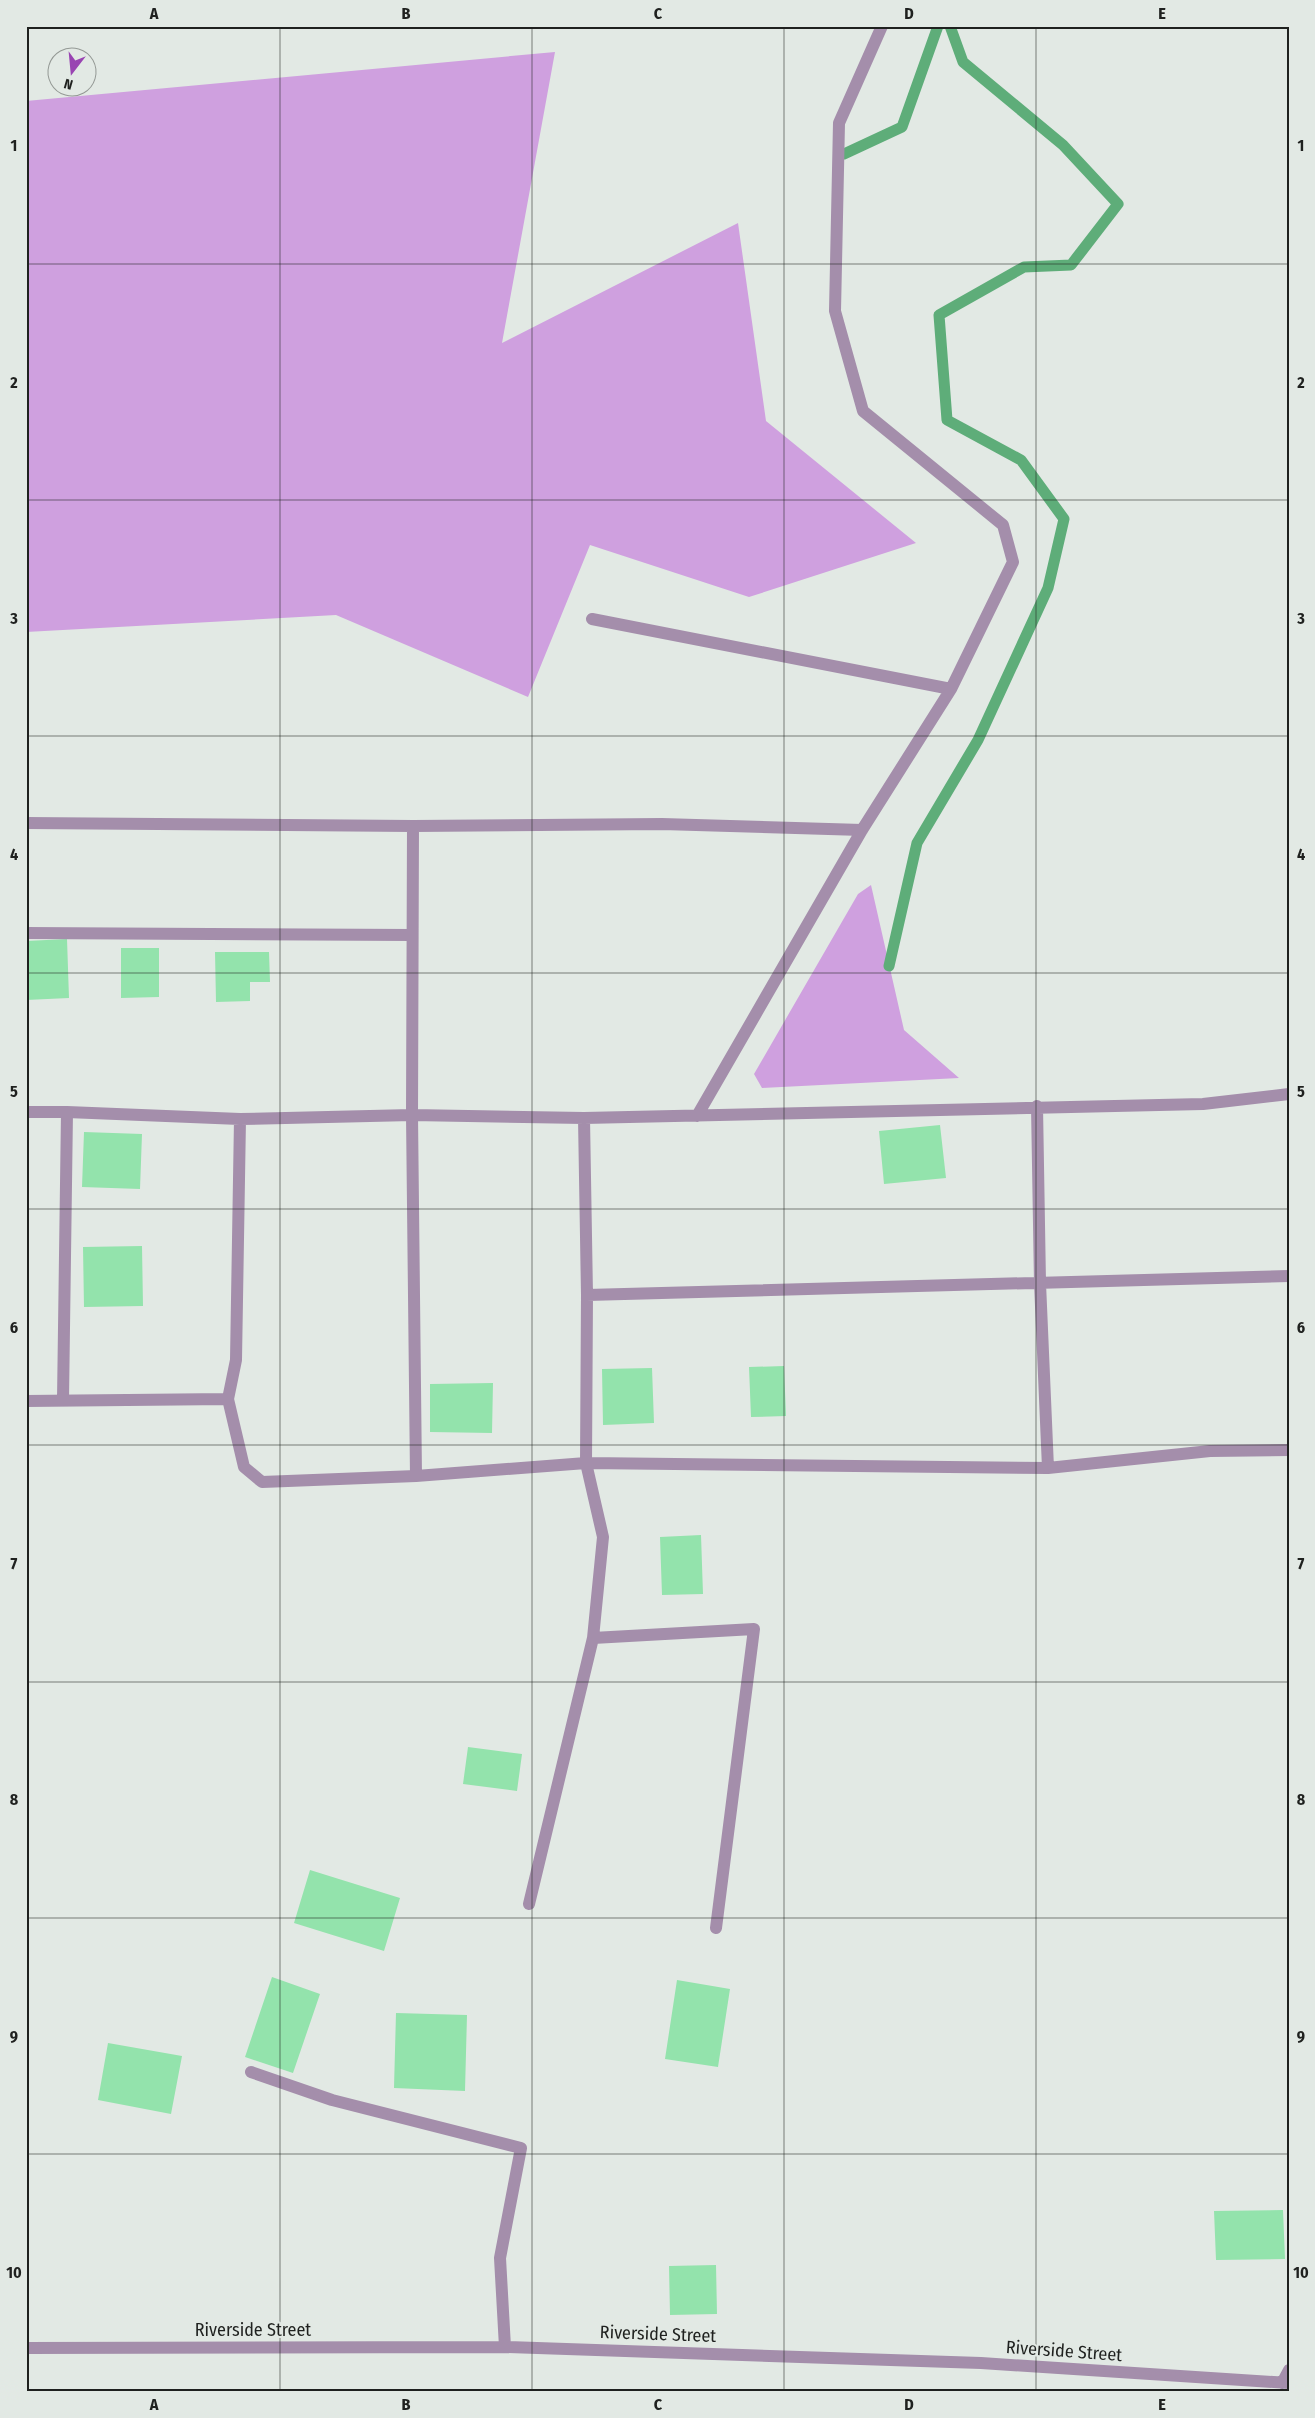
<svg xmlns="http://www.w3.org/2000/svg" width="1315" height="2418" font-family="'Fira Sans Condensed',sans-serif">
	<rect width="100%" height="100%" fill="#e2e9e4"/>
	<path fill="#cfa0df" d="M555,52L502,343L738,223L766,421L916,543L749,597L590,545L528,697L336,615L26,632V101Z
		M871,885L904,1030L959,1078L762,1088L754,1074L858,894Z"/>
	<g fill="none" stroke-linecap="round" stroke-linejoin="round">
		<path stroke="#5ead79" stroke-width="11" d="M844,154L902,127L938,26
			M889,966L917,843L978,740L1048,588L1064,519L1021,460L947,420L939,315L1024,267L1071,265L1118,204L1063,145L963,62L950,26"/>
	</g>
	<path fill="#93e3ac" d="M67,939L69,998L26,1000V941Z
		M121,948H159V997L121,998Z
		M215,952H269L270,982H250V1001L216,1002Z
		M940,1125L946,1178L884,1184L879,1131Z
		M84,1132L142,1134L140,1189L82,1187Z
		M142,1246L143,1306L84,1307L83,1247Z
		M784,1366L786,1416L751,1417L749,1367Z
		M652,1368L654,1423L603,1425L602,1369Z
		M493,1383L492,1433L430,1432V1384Z
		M701,1535L703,1594L662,1595L660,1537Z
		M468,1747L522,1754L517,1791L463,1784Z
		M310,1870L400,1898L384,1951L294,1923Z
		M272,1977L320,1994L293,2073L245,2057Z
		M677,1980L730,1989L718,2067L665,2059Z
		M396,2013L467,2015L465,2091L394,2088Z
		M108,2043L182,2056L171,2114L98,2100Z
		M1283,2210L1285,2259L1216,2260L1214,2211Z
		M716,2265L717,2314L670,2315L669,2266Z"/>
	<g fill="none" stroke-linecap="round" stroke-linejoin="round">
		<path stroke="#a48eab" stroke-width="12" d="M592,619L951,689
			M26,823L413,826L662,824L862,830
			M413,826L412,1115L416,1476
			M26,933L412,935
			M26,1112H67L240,1119L412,1115L584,1118L1203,1104L1289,1094
			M697,1116L862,830L951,689L1013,562L1003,525L863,411L835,311L839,123L882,26
			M587,1295L1289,1276
			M228,1399L236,1360L240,1119
			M63,1400L67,1112
			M26,1401L228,1399L244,1467L262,1482L416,1476L586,1463L1048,1468L1040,1283L1037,1106
			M1048,1468L1210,1451L1289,1450
			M593,1638L754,1629L716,1928
			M529,1904L593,1638L603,1537L586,1463L587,1295L584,1118
			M251,2072L332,2100L521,2148L500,2258L505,2347
			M26,2348L505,2347L981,2363L1289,2383
			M1282,2383L1289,2370"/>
	</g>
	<path fill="none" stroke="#1f211f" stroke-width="1" stroke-opacity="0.55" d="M280,26V2392M532,26V2392M784,26V2392M1036,26V2392M26,264H1289M26,500H1289M26,736H1289M26,973H1289M26,1209H1289M26,1445H1289M26,1682H1289M26,1918H1289M26,2154H1289"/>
	<g text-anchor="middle" stroke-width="4" stroke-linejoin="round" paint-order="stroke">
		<g font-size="18" fill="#1f211f" stroke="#e2e9e4">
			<text x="253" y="2336">Riverside Street</text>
			<text transform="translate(658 2334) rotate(2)" y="6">Riverside Street</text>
			<text transform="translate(1064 2351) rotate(4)" y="6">Riverside Street</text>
		</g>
	</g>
	<rect width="1315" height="2418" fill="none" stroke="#e2e9e4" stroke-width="55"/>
	<g transform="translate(72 72) rotate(196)"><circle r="24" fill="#e2e9e4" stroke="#949995"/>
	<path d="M0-4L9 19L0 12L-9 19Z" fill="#9944b2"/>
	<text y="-8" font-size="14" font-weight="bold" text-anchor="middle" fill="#1f211f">N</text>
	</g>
	<rect x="28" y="28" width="1260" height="2362" fill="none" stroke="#1f211f" stroke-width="2"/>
	<g font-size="16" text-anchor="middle" font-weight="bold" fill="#1f211f">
		<text x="154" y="19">A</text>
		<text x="406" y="19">B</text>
		<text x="658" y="19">C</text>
		<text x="909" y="19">D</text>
		<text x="1162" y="19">E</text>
		<text x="14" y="151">1</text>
		<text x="1301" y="151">1</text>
		<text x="14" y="388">2</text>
		<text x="1301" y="388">2</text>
		<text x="14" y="624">3</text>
		<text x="1301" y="624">3</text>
		<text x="14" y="860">4</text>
		<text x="1301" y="860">4</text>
		<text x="14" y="1097">5</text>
		<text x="1301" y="1097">5</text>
		<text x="14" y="1333">6</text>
		<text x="1301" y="1333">6</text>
		<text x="14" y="1569">7</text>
		<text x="1301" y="1569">7</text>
		<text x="14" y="1805">8</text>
		<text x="1301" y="1805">8</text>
		<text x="14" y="2042">9</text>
		<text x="1301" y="2042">9</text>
		<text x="14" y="2278">10</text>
		<text x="1301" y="2278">10</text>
		<text x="154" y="2410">A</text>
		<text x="406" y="2410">B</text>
		<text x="658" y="2410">C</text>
		<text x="909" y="2410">D</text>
		<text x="1162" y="2410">E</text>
	</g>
</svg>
